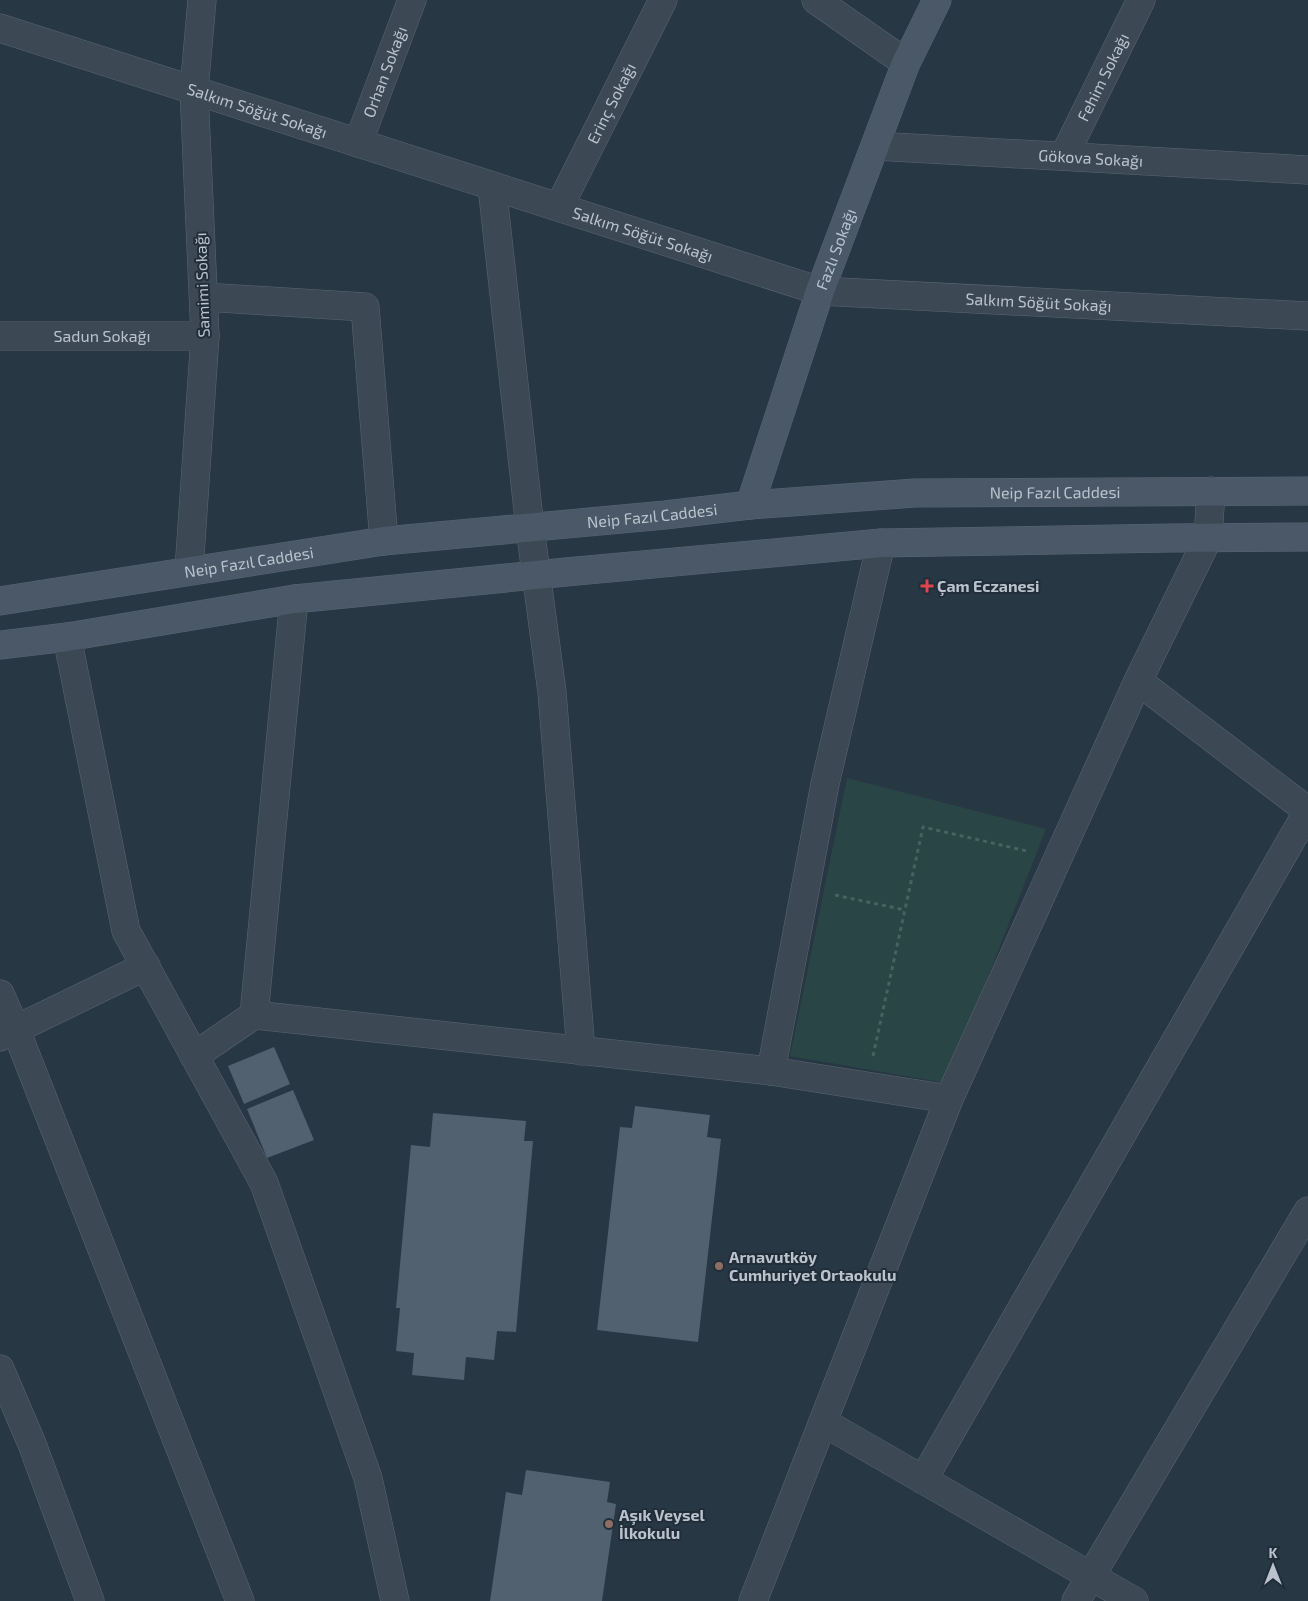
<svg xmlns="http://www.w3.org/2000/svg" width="1308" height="1601" font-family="'Exo 2',sans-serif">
	<rect width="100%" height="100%" fill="#283744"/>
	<path fill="#2a4545" d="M847,778L1046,829L946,1083L790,1056Z"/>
	<path fill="#51616f" d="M274,1047L290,1084L244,1104L228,1066Z
		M293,1090L314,1140L267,1158L247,1109Z
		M635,1106L710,1115L707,1137L721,1139L698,1342L597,1330L620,1127L632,1128Z
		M433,1113L526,1121L524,1141H533L516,1332L497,1331L494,1360L466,1357L464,1380L412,1375L414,1353L396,1351L400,1308H396L411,1145L430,1147Z
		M526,1470L610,1482L607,1502L616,1504L602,1601H490L506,1492L522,1495Z"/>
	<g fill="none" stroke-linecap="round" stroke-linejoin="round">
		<g stroke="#5b6671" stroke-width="29">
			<g id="street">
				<path d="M816,0L906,63"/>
				<path id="s1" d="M0,28L820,291L1308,316"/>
				<path id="s2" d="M358,143L412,0"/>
				<path id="s3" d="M875,146L1308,170"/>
				<path id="s4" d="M1064,156L1141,0"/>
				<path d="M492,186L530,528L552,692L581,1051"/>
				<path id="s5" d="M559,207L663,0"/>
				<path d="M204,297L365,307L384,541"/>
				<path id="s6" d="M0,336H205"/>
				<path d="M189,570L205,336L194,90L202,0"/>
				<path d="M67,637L126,931L264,1183L368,1478L395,1601"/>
				<path d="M1138,681L1308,811"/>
				<path d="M0,994L16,1030L240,1601"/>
				<path d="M254,1015L294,599"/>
				<path d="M0,1037L146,966"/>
				<path d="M194,1056L254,1015L771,1071L949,1099"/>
				<path d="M771,1071L825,784L881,543"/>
				<path d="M0,1369L32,1444L90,1601"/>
				<path d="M823,1422L1134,1601"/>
				<path d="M923,1480L1308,811"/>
				<path d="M753,1601L949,1099L1138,681L1208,538L1211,491"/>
				<path d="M1076,1601L1308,1211"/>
			</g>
		</g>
		<g stroke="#5b6671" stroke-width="29">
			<g id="secondary">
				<path id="s7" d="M750,505L820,291L906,63L937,0"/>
				<path id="s8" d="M0,601L384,541L665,515L750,505L915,493L1308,491"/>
				<path d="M0,645L67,637L294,599L566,572L881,543L1171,538L1308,537"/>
			</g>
		</g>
		<path stroke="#486161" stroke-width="3" stroke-dasharray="4 4" stroke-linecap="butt" d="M835,895L905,910
			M873,1056L923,827L1027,851"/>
		<use href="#street" stroke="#3c4954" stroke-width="28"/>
		<use href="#secondary" stroke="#4a5867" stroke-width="28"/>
	</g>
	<path fill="#e0444e" stroke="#212e39" stroke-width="2" d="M924.5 578.5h5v5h5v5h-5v5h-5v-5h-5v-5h5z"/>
	<g fill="#8d6e63" stroke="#212e39" stroke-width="2">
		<circle cx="719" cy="1266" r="5"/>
		<circle cx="609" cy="1524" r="5"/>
	</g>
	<g text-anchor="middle" stroke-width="4" stroke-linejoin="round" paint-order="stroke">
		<g font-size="16" fill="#bac3cd" stroke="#212e39">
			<text dy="6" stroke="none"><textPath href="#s2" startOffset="76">Orhan Sokağı</textPath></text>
			<text dy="6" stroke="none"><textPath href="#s4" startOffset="88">Fehim Sokağı</textPath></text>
			<text dy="6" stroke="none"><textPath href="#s5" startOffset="116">Erinç Sokağı</textPath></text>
			<text dy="6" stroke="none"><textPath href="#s1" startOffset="270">Salkım Söğüt Sokağı</textPath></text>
			<text dy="6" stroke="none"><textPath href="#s3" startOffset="216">Gökova Sokağı</textPath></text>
			<text dy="6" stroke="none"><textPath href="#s1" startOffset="675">Salkım Söğüt Sokağı</textPath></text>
			<text dy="6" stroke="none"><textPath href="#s7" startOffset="270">Fazlı Sokağı</textPath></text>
			<text transform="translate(202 285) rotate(-92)" y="6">Samimi Sokağı</text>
			<text dy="6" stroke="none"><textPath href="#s1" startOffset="1080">Salkım Söğüt Sokağı</textPath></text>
			<text dy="6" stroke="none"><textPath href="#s6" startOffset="102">Sadun Sokağı</textPath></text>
			<text dy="6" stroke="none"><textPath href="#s8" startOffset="1062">Neip Fazıl Caddesi</textPath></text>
			<text dy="6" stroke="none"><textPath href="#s8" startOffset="658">Neip Fazıl Caddesi</textPath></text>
			<text dy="6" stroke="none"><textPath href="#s8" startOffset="252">Neip Fazıl Caddesi</textPath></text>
		</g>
		<g font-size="16" font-weight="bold" fill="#bac3cd" stroke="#212e39" text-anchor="start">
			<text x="937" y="592">Çam Eczanesi</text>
			<text x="729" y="1263">Arnavutköy<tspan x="729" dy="18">Cumhuriyet Ortaokulu</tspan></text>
			<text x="619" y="1521">Aşık Veysel<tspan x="619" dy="18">İlkokulu</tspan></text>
		</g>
	</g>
	<g transform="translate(1273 1566)" stroke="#212e39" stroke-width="4" paint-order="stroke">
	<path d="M0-4L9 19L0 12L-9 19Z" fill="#bac3cd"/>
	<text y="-8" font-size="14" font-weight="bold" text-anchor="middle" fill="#bac3cd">K</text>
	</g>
</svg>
